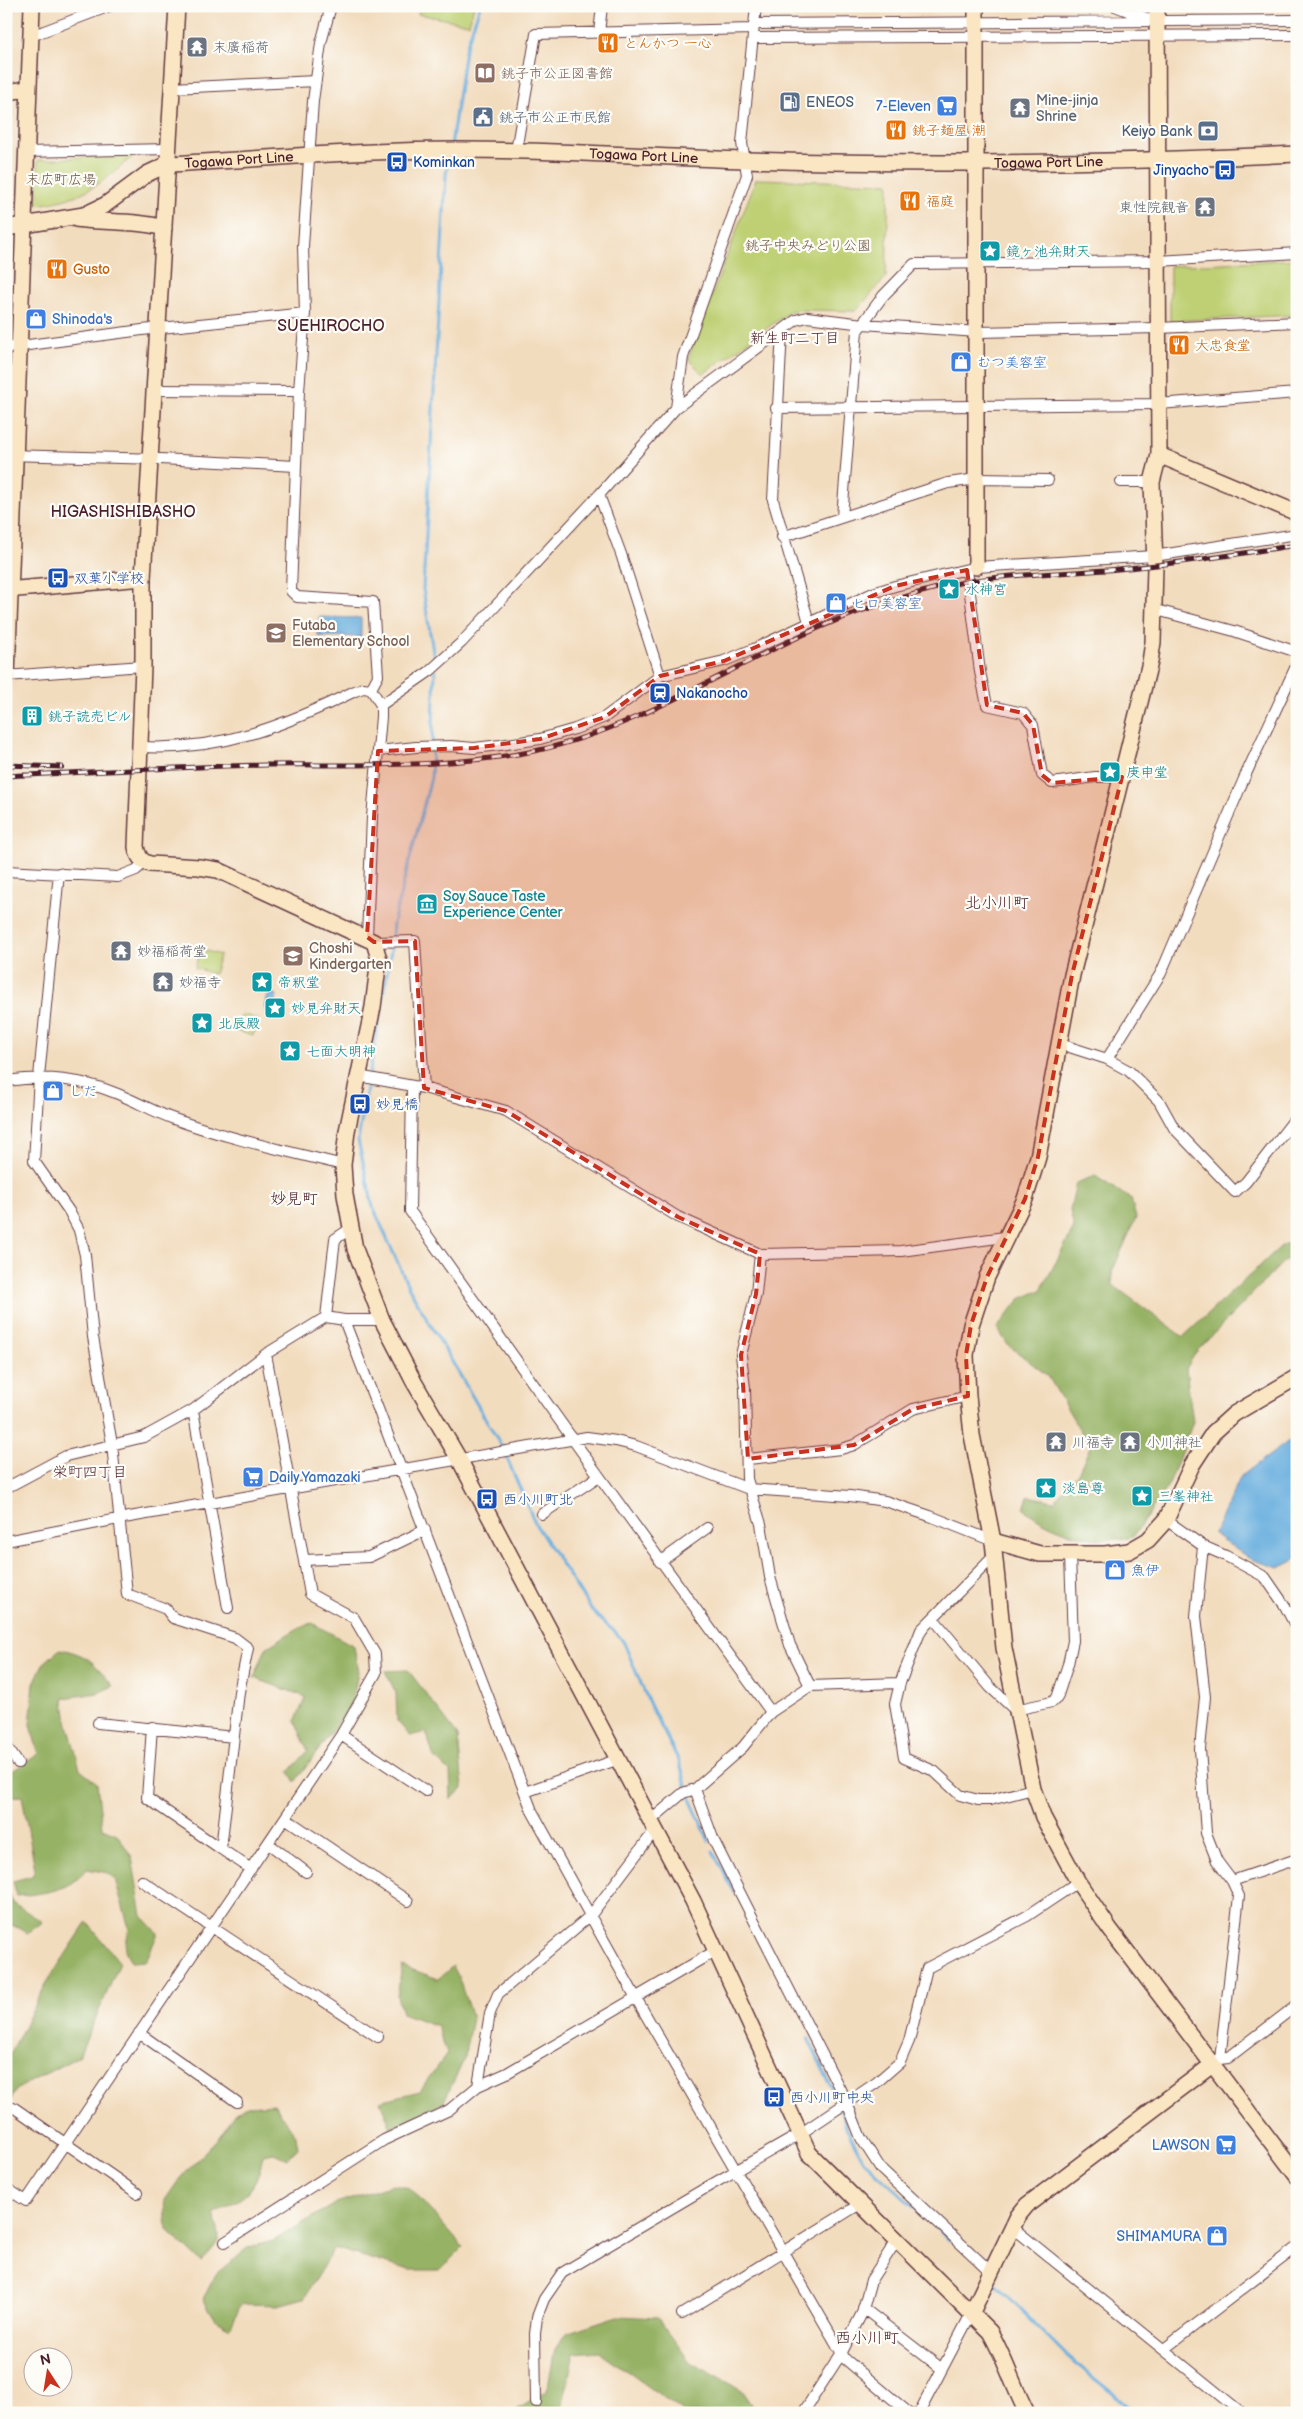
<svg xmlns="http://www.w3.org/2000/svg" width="1303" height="2419" font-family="'Balsamiq Sans','Klee One',sans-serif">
	<rect width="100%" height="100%" fill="#fdfcf7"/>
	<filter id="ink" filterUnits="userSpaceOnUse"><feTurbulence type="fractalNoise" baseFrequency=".02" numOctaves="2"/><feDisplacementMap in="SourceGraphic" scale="10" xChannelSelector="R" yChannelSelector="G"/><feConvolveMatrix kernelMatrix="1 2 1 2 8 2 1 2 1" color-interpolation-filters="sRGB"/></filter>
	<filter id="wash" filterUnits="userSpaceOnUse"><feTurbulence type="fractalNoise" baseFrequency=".0096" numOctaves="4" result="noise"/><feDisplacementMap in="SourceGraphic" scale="20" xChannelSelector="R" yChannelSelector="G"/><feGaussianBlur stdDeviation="1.12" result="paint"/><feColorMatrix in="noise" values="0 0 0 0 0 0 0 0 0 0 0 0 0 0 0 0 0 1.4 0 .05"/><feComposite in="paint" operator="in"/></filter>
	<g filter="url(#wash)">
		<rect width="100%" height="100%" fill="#f2dcbe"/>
		<path fill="#bed073" stroke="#84784f" d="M420,6H474L469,24L418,14Z
			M135,154C102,184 82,199 37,205L38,160Z
			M756,179L889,183L886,277L856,311L806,310L791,311L703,374L688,359Z
			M1297,259V315L1170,321V266Z
			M200,949L220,955L214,974L195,968Z
			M241,1014L258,1019L253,1036L236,1031Z"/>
		<path fill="#96b265" stroke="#706848" d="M1095,1176L1131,1199L1136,1218L1112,1272L1113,1285L1183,1337L1279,1248L1284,1244L1297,1243V1274L1286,1259L1196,1352L1186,1369L1193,1422L1169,1484L1133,1537C1097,1545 1052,1532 1024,1509L1028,1496L1054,1501L1078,1473L1090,1447L1048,1376L1008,1345L997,1328L1020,1299L1041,1290L1074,1228L1070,1210L1076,1183Z
			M312,1623L354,1646L358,1672L352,1704L295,1782L289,1772L308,1751L295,1721L306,1697L254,1678L266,1648L293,1631Z
			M60,1649C90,1655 94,1663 113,1686L98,1693L64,1698C65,1723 75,1745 80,1770L97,1783L102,1828L117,1834L132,1857L142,1916L158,1933L146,1961L131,1962L125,1950L129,1928L115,1879L108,1873L87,1869C69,1892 44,1893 17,1896L13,1881L32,1876L35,1869L22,1796L6,1797V1775L39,1754L30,1725L34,1683L43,1664Z
			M408,1670L458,1736L463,1789L451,1799L450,1771L434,1758L426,1732L410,1736L397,1721L396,1693L385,1671Z
			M6,1885L13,1903L43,1922L28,1933L6,1922Z
			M87,1922L120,1963L79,2056L17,2089L6,2108V2062L46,1984Z
			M402,1966L438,1979L453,1966L458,1976L472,2018L463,2062L443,2103L391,2128L380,2101L420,2091L447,2054L437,2026L402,2013L397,1996Z
			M274,2104L296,2136L298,2148L287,2159L274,2153L263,2155C256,2194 246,2196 213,2214C223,2243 221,2239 201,2262L167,2230L165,2200L181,2177L217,2140L234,2115L247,2106Z
			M392,2185L410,2188L463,2247L440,2270H409L334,2248L304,2298L278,2305L241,2304L230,2328L216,2320L203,2299L216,2274L247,2248L273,2241L336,2203Z
			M617,2316L658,2318L690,2362L742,2390L758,2413H685L599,2351L574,2353L561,2413H512L547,2391L555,2349L566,2333Z"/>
		<path fill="#67aede" stroke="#586684" d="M319,617L361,618V637L318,636Z
			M269,993L277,995L272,1012L269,1013L264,1008Z
			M1293,1438L1297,1440V1559L1279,1568L1250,1559L1214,1534L1241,1476Z"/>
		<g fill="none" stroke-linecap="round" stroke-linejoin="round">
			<path stroke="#67aede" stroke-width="3" d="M451,146L465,50L480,6
				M435,664L423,589L446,175L449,155
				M435,670L431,778L393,923L391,950L358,1140L373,1207L409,1288L502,1447L536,1525L592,1611C602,1623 617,1630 624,1643L650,1705L679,1761L691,1801L709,1841
				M713,1851L734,1892
				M808,2038L837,2099L847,2129L864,2161L949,2240
				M992,2281L1069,2358L1137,2413"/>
		</g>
	</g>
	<g filter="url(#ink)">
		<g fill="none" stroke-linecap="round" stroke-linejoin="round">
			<g stroke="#633b41" stroke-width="12">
				<path id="street" d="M1115,6L1151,20
					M754,24L1297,20
					M599,33L602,6
					M31,36L110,6
					M753,38L1297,35
					M172,88L316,81
					M516,151L536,34L753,29
					M25,152L169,149
					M305,313L299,391L291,591L297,597L373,602L378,676L371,689
					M782,332L773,500L809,622
					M6,348L142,330L305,313L303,246L313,101L321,43L331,6
					M154,390L299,391
					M676,408L683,357L747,175L742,143L756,6
					M776,408L1159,404L1297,393
					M6,455L160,459L296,466
					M1121,482H1152
					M599,495L621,554L660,676
					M842,517L857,331L883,296L914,264L1158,261L1297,253
					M782,537L948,483L977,479L1048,480
					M967,570L980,672L987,705L1023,713L1033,725L1042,775L1052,783L1095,777H1122
					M1153,609L1234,631L1297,652
					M6,676L143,666
					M381,705L430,671L462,642L599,495L676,408L796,320L807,317L863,324L978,332L1158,328L1297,322
					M141,747C221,751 284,726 355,691L363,688L371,689L381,705V717L372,817L367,937
					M378,751L416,747L451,746L474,748L500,745L540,739L575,729L605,717L660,676L724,661L756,648L873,593L895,586L976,567L1154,556L1297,534
					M6,871L118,877L136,870L144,863
					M59,873L39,1077L34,1161L69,1211L79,1230L85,1255L93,1337L112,1444L127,1594L166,1609L173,1618L235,1638L248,1648L239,1692L221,1849L251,1869
					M374,942L415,941L424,1088
					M1060,1044L1107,1059L1129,1071L1159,1101L1174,1128L1235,1192L1246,1182L1297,1116
					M1107,1059L1161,973L1246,774L1297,664
					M358,1076L424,1088L506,1111L678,1217L760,1254L901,1251L1005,1237
					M6,1081C46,1076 80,1078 118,1094C137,1102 155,1112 174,1119C229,1139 287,1151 343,1165
					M412,1086L410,1211L599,1476L771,1712
					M760,1254L756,1294L741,1355L745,1388L747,1479L761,1524L770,1577L790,1645L810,1686
					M326,1317L344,1320H382
					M344,1320L532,1811L636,1998L845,2359L909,2413
					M193,1410L228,1608
					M748,1459L841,1449L854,1445L913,1409L968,1396
					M6,1488L66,1456L144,1437L193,1410L266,1354L326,1317L335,1239L350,1229
					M542,1514L599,1476
					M1166,1520L1203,1546L1226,1556L1265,1577L1285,1606L1297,1629
					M6,1541L118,1519L587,1437L616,1441L636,1446L749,1489L850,1496L885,1501L930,1516L993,1541
					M1203,1546L1196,1616L1205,1697L1200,1749L1206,1833L1217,1861L1232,1881L1239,1896L1220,2059L1212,2065
					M304,1560L369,1557L425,1530
					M660,1562L707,1528
					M933,1618L990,1687L1015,1710L1052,1702L1057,1698L1068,1664L1073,1641L1070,1555
					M900,1683L895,1704L904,1758L934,1771L960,1795L978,1800H990L1033,1789
					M98,1723L234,1737
					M152,1727L147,1798L221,1849
					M341,1735L426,1791
					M6,1746L18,1763
					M695,1789L714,1841L736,1885L847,2103L861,2138L881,2169L991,2272
					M525,1792L619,1759
					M285,1818L408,1901
					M650,1821L683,1793L695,1789L743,1747L771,1712L810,1686L900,1683L921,1630L995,1555
					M269,1844L306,1872
					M142,1881L378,2037
					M1232,1881L1297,1859
					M139,2033L237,2102
					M1220,2059L1228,2058L1297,2005
					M478,2086L490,2013L498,1994L591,1915L655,1830
					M13,2107L137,2193
					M6,2188L26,2201L341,1735L376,1673L375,1654L354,1618L310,1594L266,1354
					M1012,2227L1242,2413
					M225,2242L384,2140L449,2110L478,2086L507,2073L717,1950
					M863,2308L942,2369
					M682,2314L860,2204
					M1164,2349L1297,2247
					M536,2402L535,2334L537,2317L544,2299L562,2273L709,2186L800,2134L876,2083L900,2062L909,2041L927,1968L1027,1916L1078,1882
					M803,2413L841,2354L862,2313L871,2280L897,2240
					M919,2413L972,2312"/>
			</g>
			<g stroke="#633b41" stroke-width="18">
				<g id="secondary">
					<path d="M177,6L143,578V666L136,847C138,856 141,862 150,864L199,867L218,870L374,942L379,959L373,1007L347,1131L343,1165L345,1195L355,1249L382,1320L414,1382L459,1459L693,1901L809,2153L990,2332C1005,2358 1013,2386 1027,2413"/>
					<path d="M976,6V567"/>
					<path d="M1157,6L1159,455L1152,482L1155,566L1153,642L1150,662L1072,975L1038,1157L1025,1199L987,1277L971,1325L966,1355L968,1396L972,1435L993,1541L1004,1648L1033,1789L1043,1817L1078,1882L1109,1928L1297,2176"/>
					<path d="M6,92L28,89"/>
					<path d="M76,219C105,223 136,220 164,228"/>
					<path id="s1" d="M6,228L84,215L105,205L147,174L168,164C245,160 323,153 400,151C516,147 631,156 746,160C930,166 1113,163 1297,154"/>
					<path d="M1159,455L1297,513"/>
					<path d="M6,590L143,578"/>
					<path d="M7,676L32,6"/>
					<path d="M993,1541L1040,1554H1105L1129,1551L1148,1540L1166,1520L1192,1465L1213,1433L1234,1414L1297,1377"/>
					<path d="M972,2312L1018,2216L1027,2205L1212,2065"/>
				</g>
			</g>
			<use href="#street" stroke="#fff" stroke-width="10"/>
			<use href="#secondary" stroke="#fbe6c4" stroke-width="15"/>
			<g stroke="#4a1f2b" stroke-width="5">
				<path id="rail" d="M6,765L62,767
					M6,776C93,772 179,767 266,765C355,764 451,769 539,750C659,723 759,644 875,606C913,594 953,582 992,578C1034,573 1076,573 1118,569C1178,564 1237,554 1297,545"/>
			</g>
			<use href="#rail" stroke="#fdfcf7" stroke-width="3" stroke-dasharray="9" stroke-linecap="butt"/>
		</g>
	</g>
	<path fill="#c8321e" fill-opacity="0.2" stroke="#c8321e" stroke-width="4" stroke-dasharray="10 6" stroke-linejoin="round" d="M967,570L987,705L1023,713L1033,725L1042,775L1052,783L1122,777L1072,975L1038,1157L1025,1199L987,1277L971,1325L966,1355L968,1396L913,1409L854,1445L748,1459L741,1355L756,1294L760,1254L678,1217L506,1111L424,1088L415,941L374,942L367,937L378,751L474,748L540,739L605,717L660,676L724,661L895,586Z"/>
	<defs>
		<g id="restaurant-square" transform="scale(1.125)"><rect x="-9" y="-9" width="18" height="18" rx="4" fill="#e8710a" stroke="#fdfcf7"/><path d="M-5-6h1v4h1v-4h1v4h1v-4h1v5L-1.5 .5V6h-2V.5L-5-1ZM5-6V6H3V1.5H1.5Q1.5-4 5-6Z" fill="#fff"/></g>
		<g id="temple-square" transform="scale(1.125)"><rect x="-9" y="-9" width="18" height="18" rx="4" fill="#6b7280" stroke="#fdfcf7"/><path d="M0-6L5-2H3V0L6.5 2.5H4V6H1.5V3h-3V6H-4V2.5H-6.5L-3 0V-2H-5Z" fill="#fff"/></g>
		<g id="library-square" transform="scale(1.125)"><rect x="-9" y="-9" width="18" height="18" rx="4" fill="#8d6e63" stroke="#fdfcf7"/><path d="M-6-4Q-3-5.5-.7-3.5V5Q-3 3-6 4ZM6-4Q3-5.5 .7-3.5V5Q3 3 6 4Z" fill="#fff"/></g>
		<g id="fuel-square" transform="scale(1.125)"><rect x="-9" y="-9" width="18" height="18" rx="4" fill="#5c6f8a" stroke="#fdfcf7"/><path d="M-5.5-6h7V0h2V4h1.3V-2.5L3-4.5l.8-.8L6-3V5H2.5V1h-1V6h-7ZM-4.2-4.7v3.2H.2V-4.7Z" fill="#fff"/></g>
		<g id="supermarket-square" transform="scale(1.125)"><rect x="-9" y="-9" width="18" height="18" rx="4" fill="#3f7fe0" stroke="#fdfcf7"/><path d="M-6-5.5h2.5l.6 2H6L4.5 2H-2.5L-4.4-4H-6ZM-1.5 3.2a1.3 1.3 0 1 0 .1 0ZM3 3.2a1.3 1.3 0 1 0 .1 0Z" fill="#fff"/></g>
		<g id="civic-square" transform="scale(1.125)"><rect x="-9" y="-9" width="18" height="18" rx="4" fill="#5c6f8a" stroke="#fdfcf7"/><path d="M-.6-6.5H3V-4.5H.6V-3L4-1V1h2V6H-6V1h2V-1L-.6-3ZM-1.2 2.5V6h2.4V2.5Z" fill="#fff"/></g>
		<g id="bank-square" transform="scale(1.125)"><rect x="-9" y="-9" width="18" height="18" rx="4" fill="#5c6f8a" stroke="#fdfcf7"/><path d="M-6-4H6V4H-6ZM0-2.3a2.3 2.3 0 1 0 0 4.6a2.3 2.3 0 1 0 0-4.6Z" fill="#fff"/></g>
		<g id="bus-square" transform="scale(1.125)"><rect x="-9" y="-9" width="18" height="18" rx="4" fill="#1a4fb4" stroke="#fdfcf7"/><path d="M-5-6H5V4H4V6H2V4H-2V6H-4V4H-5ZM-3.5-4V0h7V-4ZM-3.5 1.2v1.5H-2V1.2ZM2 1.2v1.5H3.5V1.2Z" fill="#fff"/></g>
		<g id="sight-square" transform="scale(1.125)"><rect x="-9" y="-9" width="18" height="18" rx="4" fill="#0f9aa8" stroke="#fdfcf7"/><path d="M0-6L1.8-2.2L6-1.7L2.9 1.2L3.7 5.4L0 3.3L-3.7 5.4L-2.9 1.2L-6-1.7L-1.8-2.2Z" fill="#fff"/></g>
		<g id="shop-square" transform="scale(1.125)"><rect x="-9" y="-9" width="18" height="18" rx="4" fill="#3f7fe0" stroke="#fdfcf7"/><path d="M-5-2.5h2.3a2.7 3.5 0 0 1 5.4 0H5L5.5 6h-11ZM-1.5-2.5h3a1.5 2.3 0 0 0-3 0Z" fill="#fff"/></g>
		<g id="school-square" transform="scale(1.125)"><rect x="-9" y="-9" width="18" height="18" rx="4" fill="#8d6e63" stroke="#fdfcf7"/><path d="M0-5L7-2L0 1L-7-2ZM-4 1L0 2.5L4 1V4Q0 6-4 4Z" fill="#fff"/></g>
		<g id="station-square" transform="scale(1.125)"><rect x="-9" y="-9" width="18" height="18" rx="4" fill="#1a4fb4" stroke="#fdfcf7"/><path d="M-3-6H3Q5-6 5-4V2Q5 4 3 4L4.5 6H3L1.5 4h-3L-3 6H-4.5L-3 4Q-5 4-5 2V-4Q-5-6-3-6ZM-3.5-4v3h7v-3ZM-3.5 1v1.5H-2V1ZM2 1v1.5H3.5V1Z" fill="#fff"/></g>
		<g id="building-square" transform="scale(1.125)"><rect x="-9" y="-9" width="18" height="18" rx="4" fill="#0f9aa8" stroke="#fdfcf7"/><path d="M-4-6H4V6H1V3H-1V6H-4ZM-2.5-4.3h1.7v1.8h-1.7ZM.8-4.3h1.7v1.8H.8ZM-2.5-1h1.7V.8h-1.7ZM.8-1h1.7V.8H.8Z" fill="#fff"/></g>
		<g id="museum-square" transform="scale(1.125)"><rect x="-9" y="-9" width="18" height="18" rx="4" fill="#0f9aa8" stroke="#fdfcf7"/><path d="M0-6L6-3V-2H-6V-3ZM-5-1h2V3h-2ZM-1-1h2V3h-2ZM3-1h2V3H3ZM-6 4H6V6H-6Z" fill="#fff"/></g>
	</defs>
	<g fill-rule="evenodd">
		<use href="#restaurant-square" x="608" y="43"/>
		<use href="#temple-square" x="197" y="47"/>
		<use href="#library-square" x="485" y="73"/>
		<use href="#fuel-square" x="790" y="102"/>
		<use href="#supermarket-square" x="947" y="106"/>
		<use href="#temple-square" x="1020" y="108"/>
		<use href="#civic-square" x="483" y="117"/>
		<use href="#restaurant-square" x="896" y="130"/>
		<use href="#bank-square" x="1208" y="131"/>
		<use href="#bus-square" x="397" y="162"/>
		<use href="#bus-square" x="1225" y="170"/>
		<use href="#restaurant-square" x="910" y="201"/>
		<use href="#temple-square" x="1205" y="207"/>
		<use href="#sight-square" x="990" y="251"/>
		<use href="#restaurant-square" x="57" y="269"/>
		<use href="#shop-square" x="36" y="319"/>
		<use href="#restaurant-square" x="1179" y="345"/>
		<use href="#shop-square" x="961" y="362"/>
		<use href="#bus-square" x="58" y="578"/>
		<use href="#sight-square" x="949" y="589"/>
		<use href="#shop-square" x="836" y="603"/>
		<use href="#school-square" x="276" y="633"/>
		<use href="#station-square" x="660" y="693"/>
		<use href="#building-square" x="32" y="716"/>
		<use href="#sight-square" x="1110" y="772"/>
		<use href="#museum-square" x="427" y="904"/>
		<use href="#temple-square" x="121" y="951"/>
		<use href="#school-square" x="293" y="956"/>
		<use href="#temple-square" x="163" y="982"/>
		<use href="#sight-square" x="262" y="982"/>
		<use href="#sight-square" x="275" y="1008"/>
		<use href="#sight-square" x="202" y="1023"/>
		<use href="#sight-square" x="290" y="1051"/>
		<use href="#shop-square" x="53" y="1091"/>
		<use href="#bus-square" x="360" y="1104"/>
		<use href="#temple-square" x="1056" y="1442"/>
		<use href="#temple-square" x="1130" y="1442"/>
		<use href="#supermarket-square" x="253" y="1477"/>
		<use href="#sight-square" x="1046" y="1488"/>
		<use href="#sight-square" x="1142" y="1496"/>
		<use href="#bus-square" x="487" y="1499"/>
		<use href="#shop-square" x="1115" y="1570"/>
		<use href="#bus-square" x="774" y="2097"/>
		<use href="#supermarket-square" x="1226" y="2145"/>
		<use href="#shop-square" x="1217" y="2236"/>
	</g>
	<g text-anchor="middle" stroke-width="4.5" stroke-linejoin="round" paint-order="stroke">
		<g font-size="14" fill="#c56008" stroke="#fdfcf7" text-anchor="start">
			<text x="624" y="48">とんかつ 一心</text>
			<text x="912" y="135">銚子麺屋 潮</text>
			<text x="926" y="206">福庭</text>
			<text x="73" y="274">Gusto</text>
			<text x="1195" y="350">大忠食堂</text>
		</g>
		<g font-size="14" fill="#5b616d" stroke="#fdfcf7" text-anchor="start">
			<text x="213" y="52">末廣稲荷</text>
			<text x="1036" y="105">Mine-jinja<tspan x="1036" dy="16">Shrine</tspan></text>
			<text x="1189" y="212" text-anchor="end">東性院観音</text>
			<text x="137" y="956">妙福稲荷堂</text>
			<text x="179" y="987">妙福寺</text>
			<text x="1072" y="1447">川福寺</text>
			<text x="1146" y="1447">小川神社</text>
		</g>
		<g font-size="14" fill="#785e54" stroke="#fdfcf7" text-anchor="start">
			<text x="501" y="78">銚子市公正図書館</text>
			<text x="292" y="630">Futaba<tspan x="292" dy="16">Elementary School</tspan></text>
			<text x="309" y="953">Choshi<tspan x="309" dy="16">Kindergarten</tspan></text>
		</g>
		<g font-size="14" fill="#4e5e75" stroke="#fdfcf7" text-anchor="start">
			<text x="806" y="107">ENEOS</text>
			<text x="499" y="122">銚子市公正市民館</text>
			<text x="1192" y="136" text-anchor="end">Keiyo Bank</text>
		</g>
		<g font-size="14" fill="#366cbe" stroke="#fdfcf7" text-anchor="start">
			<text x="931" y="111" text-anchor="end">7-Eleven</text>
			<text x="52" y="324">Shinoda's</text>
			<text x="977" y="367">むつ美容室</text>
			<text x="852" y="608">ヒロ美容室</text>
			<text x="69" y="1096">しだ</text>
			<text x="269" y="1482">Daily Yamazaki</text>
			<text x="1131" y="1575">魚伊</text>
			<text x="1210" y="2150" text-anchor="end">LAWSON</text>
			<text x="1201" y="2241" text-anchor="end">SHIMAMURA</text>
		</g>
		<g font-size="14" fill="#4a1f2b" stroke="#fdfcf7">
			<text dy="5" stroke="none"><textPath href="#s1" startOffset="654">Togawa Port Line</textPath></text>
			<text dy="5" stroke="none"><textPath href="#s1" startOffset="249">Togawa Port Line</textPath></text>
			<text dy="5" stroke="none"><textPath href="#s1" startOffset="1059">Togawa Port Line</textPath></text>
		</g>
		<g font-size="14" fill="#164399" stroke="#fdfcf7" text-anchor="start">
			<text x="413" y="167">Kominkan</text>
			<text x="1209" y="175" text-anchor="end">Jinyacho</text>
			<text x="74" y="583">双葉小学校</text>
			<text x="676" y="698">Nakanocho</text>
			<text x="376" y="1109">妙見橋</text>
			<text x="503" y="1504">西小川町北</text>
			<text x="790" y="2102">西小川町中央</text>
		</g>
		<g font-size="14" fill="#6d5441" stroke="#fdfcf7">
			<text x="61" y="184">末広町広場</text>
			<text x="808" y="250">銚子中央みどり公園</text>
		</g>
		<g font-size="14" fill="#0d838f" stroke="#fdfcf7" text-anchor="start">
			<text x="1006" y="256">鏡ヶ池弁財天</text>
			<text x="965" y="594">水神宮</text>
			<text x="48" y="721">銚子読売ビル</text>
			<text x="1126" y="777">庚申堂</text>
			<text x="443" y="901">Soy Sauce Taste<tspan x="443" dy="16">Experience Center</tspan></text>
			<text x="278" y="987">帝釈堂</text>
			<text x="291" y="1013">妙見弁財天</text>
			<text x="218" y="1028">北辰殿</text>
			<text x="306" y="1056">七面大明神</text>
			<text x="1062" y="1493">淡島尊</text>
			<text x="1158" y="1501">三峯神社</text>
		</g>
		<g font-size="15" fill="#4a1f2b" stroke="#fdfcf7">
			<text x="795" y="343">新生町二丁目</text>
			<text x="90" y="1477">栄町四丁目</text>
		</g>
		<g font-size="16" fill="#4a1f2b" stroke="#fdfcf7">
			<text x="331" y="331">SUEHIROCHO</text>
			<text x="123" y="517">HIGASHISHIBASHO</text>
			<text x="997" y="908">北小川町</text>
			<text x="294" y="1204">妙見町</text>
			<text x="867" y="2343">西小川町</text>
		</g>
	</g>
	<rect width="1303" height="2419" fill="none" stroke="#fdfcf7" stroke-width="25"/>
	<g transform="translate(48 2372) rotate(348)"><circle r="24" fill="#fdfcf7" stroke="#b5a4a5"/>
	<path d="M0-4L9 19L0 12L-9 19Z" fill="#c8321e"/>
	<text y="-8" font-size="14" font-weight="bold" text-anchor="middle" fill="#4a1f2b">N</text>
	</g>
</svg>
